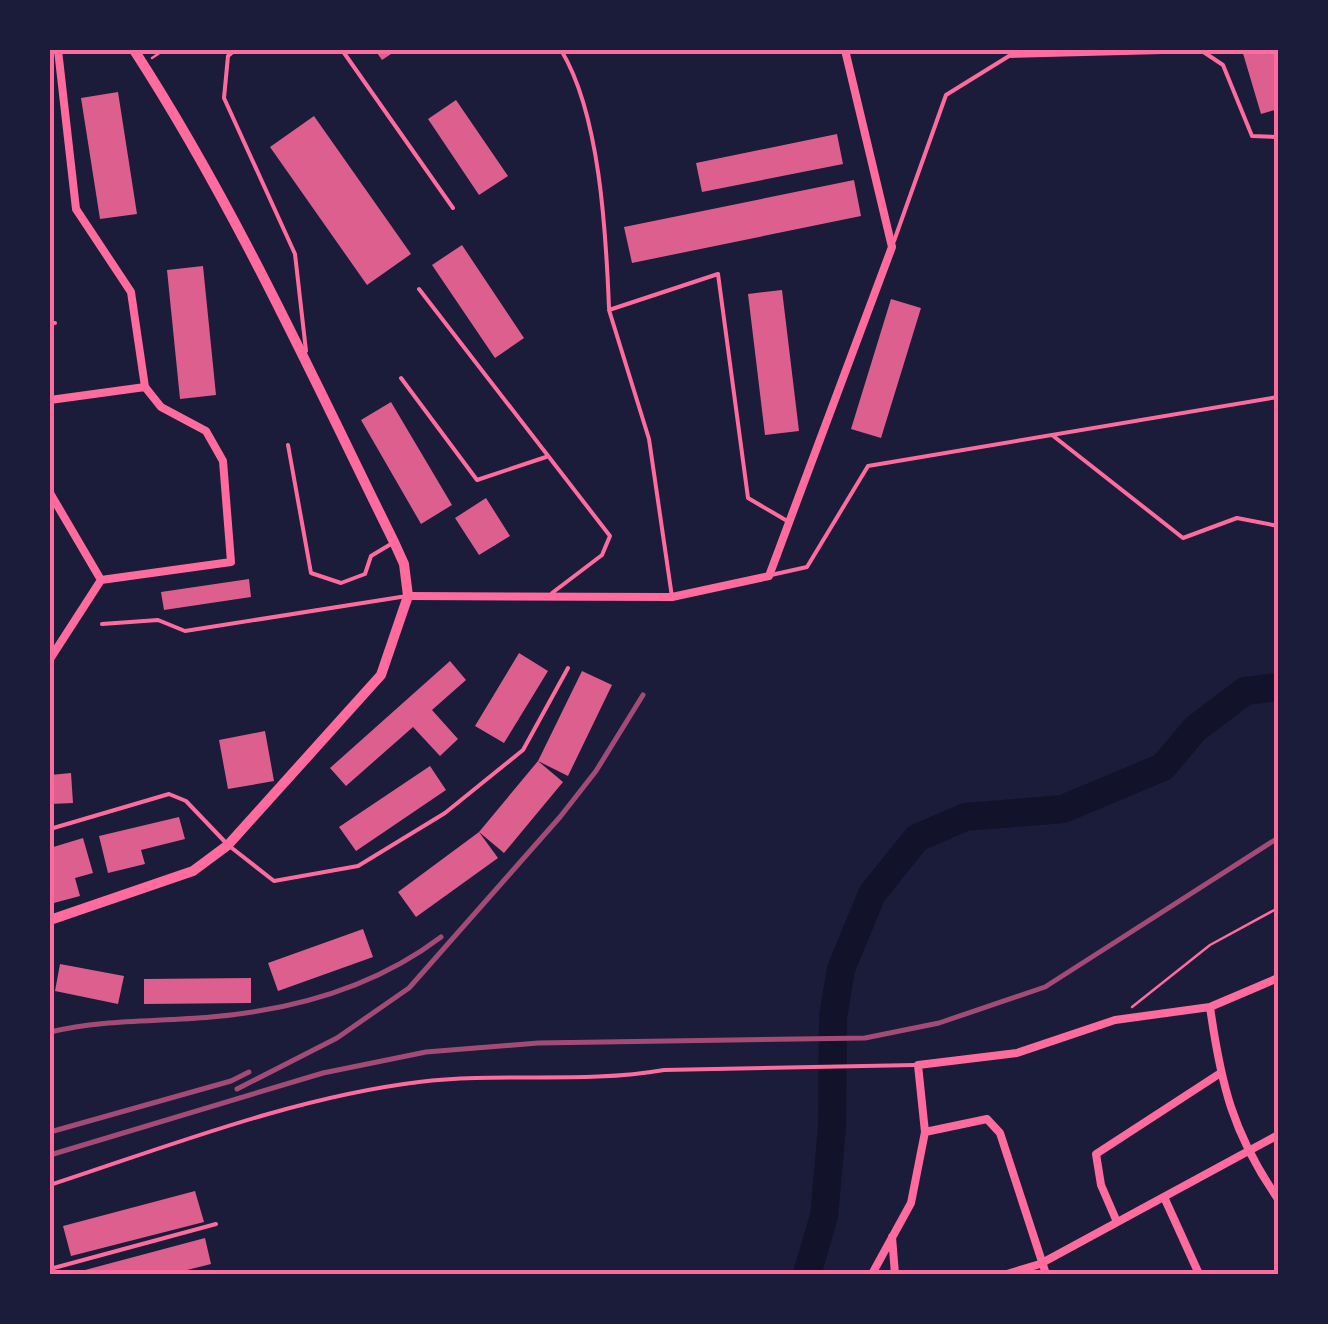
<svg xmlns="http://www.w3.org/2000/svg" width="1328" height="1324" font-family="'DejaVu Sans',sans-serif">
	<rect width="100%" height="100%" fill="#1b1b3a"/>
	<g fill="none" stroke-linecap="round" stroke-linejoin="round">
		<path stroke="#12122b" stroke-width="28" d="M807,1274L824,1216L832,1128L833,1017L841,969L872,894L917,838L965,817L1063,809L1163,767L1195,729L1245,691L1278,687"/>
	</g>
	<path fill="#dd5f8e" d="M375,50H397L382,60Z
		M1242,50H1278V109L1261,114Z
		M118,92L137,214L100,219L81,98Z
		M456,100L508,176L479,195L428,119Z
		M314,116L411,254L367,285L270,147Z
		M837,134L843,164L702,192L696,163Z
		M854,180L861,216L632,263L624,227Z
		M462,245L524,338L495,358L432,265Z
		M203,266L216,395L180,399L167,270Z
		M782,290L799,431L765,435L748,294Z
		M891,299L921,308L881,438L851,429Z
		M391,402L452,505L421,524L361,420Z
		M486,498L510,536L479,555L455,518Z
		M249,579L251,597L164,610L161,592Z
		M519,653L548,671L504,743L475,726Z
		M450,661L466,680L432,710L458,739L440,756L413,727L346,786L330,768Z
		M582,671L612,685L568,776L538,761Z
		M265,731L274,781L228,789L219,740Z
		M538,761L563,782L504,853L479,832Z
		M430,766L446,790L356,851L339,827Z
		M71,773L73,803L50,804V775Z
		M179,817L185,839L141,850L145,864L108,873L99,836Z
		M479,832L498,858L416,917L398,892Z
		M83,838L93,873L75,878L80,896L50,904V848Z
		M363,929L373,957L278,991L268,963Z
		M60,964L124,976L118,1004L55,991Z
		M251,978V1003L144,1004V979Z
		M195,1191L204,1222L71,1256L63,1226Z
		M205,1238L211,1264L171,1274H70Z"/>
	<g fill="none" stroke-linecap="round" stroke-linejoin="round">
		<path stroke="#ff6b9d" stroke-width="2.5" d="M152,58L164,50
			M1132,1007L1210,945L1278,908"/>
		<path stroke="#ff6b9d" stroke-width="4" d="M235,50L228,56L224,98L295,254L306,351
			M342,50L453,208
			M561,50C600,114 606,233 609,308
			M894,241L946,95L1009,56L1202,51L1223,65L1252,136L1278,137
			M419,289L610,536L602,555L552,593
			M50,323H55
			M401,378L477,480L546,457
			M1052,435L1183,538L1237,518L1278,526
			M288,445L311,573L341,583L365,574L371,556L391,544
			M771,575L807,567L868,466L1278,397
			M672,597L649,439L609,310L718,274L748,498L789,522
			M102,624L158,620L185,631L407,596
			M50,829L169,794L186,801L228,845L274,881L358,866L445,813L523,750L568,668
			M50,1185C169,1146 295,1097 419,1082C501,1072 583,1084 664,1070L915,1065
			M50,1269L216,1224"/>
		<path stroke="#ff6b9d" stroke-width="8" d="M58,50L76,209L131,292L145,387L161,407L206,431L223,461L231,562L101,580
			M50,400L145,387
			M50,493L101,580
			M408,596L672,597L769,576L892,247L845,50
			M50,659L101,580
			M1210,1007C1221,1085 1233,1134 1278,1199
			M1164,1197L1199,1274
			M1117,1222L1101,1185L1096,1154L1219,1074
			M892,1237L895,1274
			M254,1274H255
			M872,1274L911,1203L925,1132
			M1007,1274L1040,1264L1278,1135
			M1046,1274L1000,1133L987,1119L925,1132L918,1065L1017,1053L1115,1020L1210,1007L1278,978"/>
		<path stroke="#ff6b9d" stroke-width="10" d="M50,920L193,871L228,845L381,675L408,596L404,564L394,542C312,376 235,206 134,50"/>
		<path stroke="#a44b75" stroke-width="5" d="M50,1032C104,1019 156,1022 211,1017C293,1010 375,987 441,937
			M237,1089L337,1038L409,988L560,817L596,771L643,695
			M50,1132L231,1081L249,1072
			M50,1155L323,1073L426,1052L538,1043L865,1038L939,1023L1045,987L1278,838"/>
	</g>
	<rect width="1328" height="1324" fill="none" stroke="#1b1b3a" stroke-width="105"/>
	<rect x="52" y="52" width="1224" height="1220" fill="none" stroke="#ff6b9d" stroke-width="4"/>
</svg>
